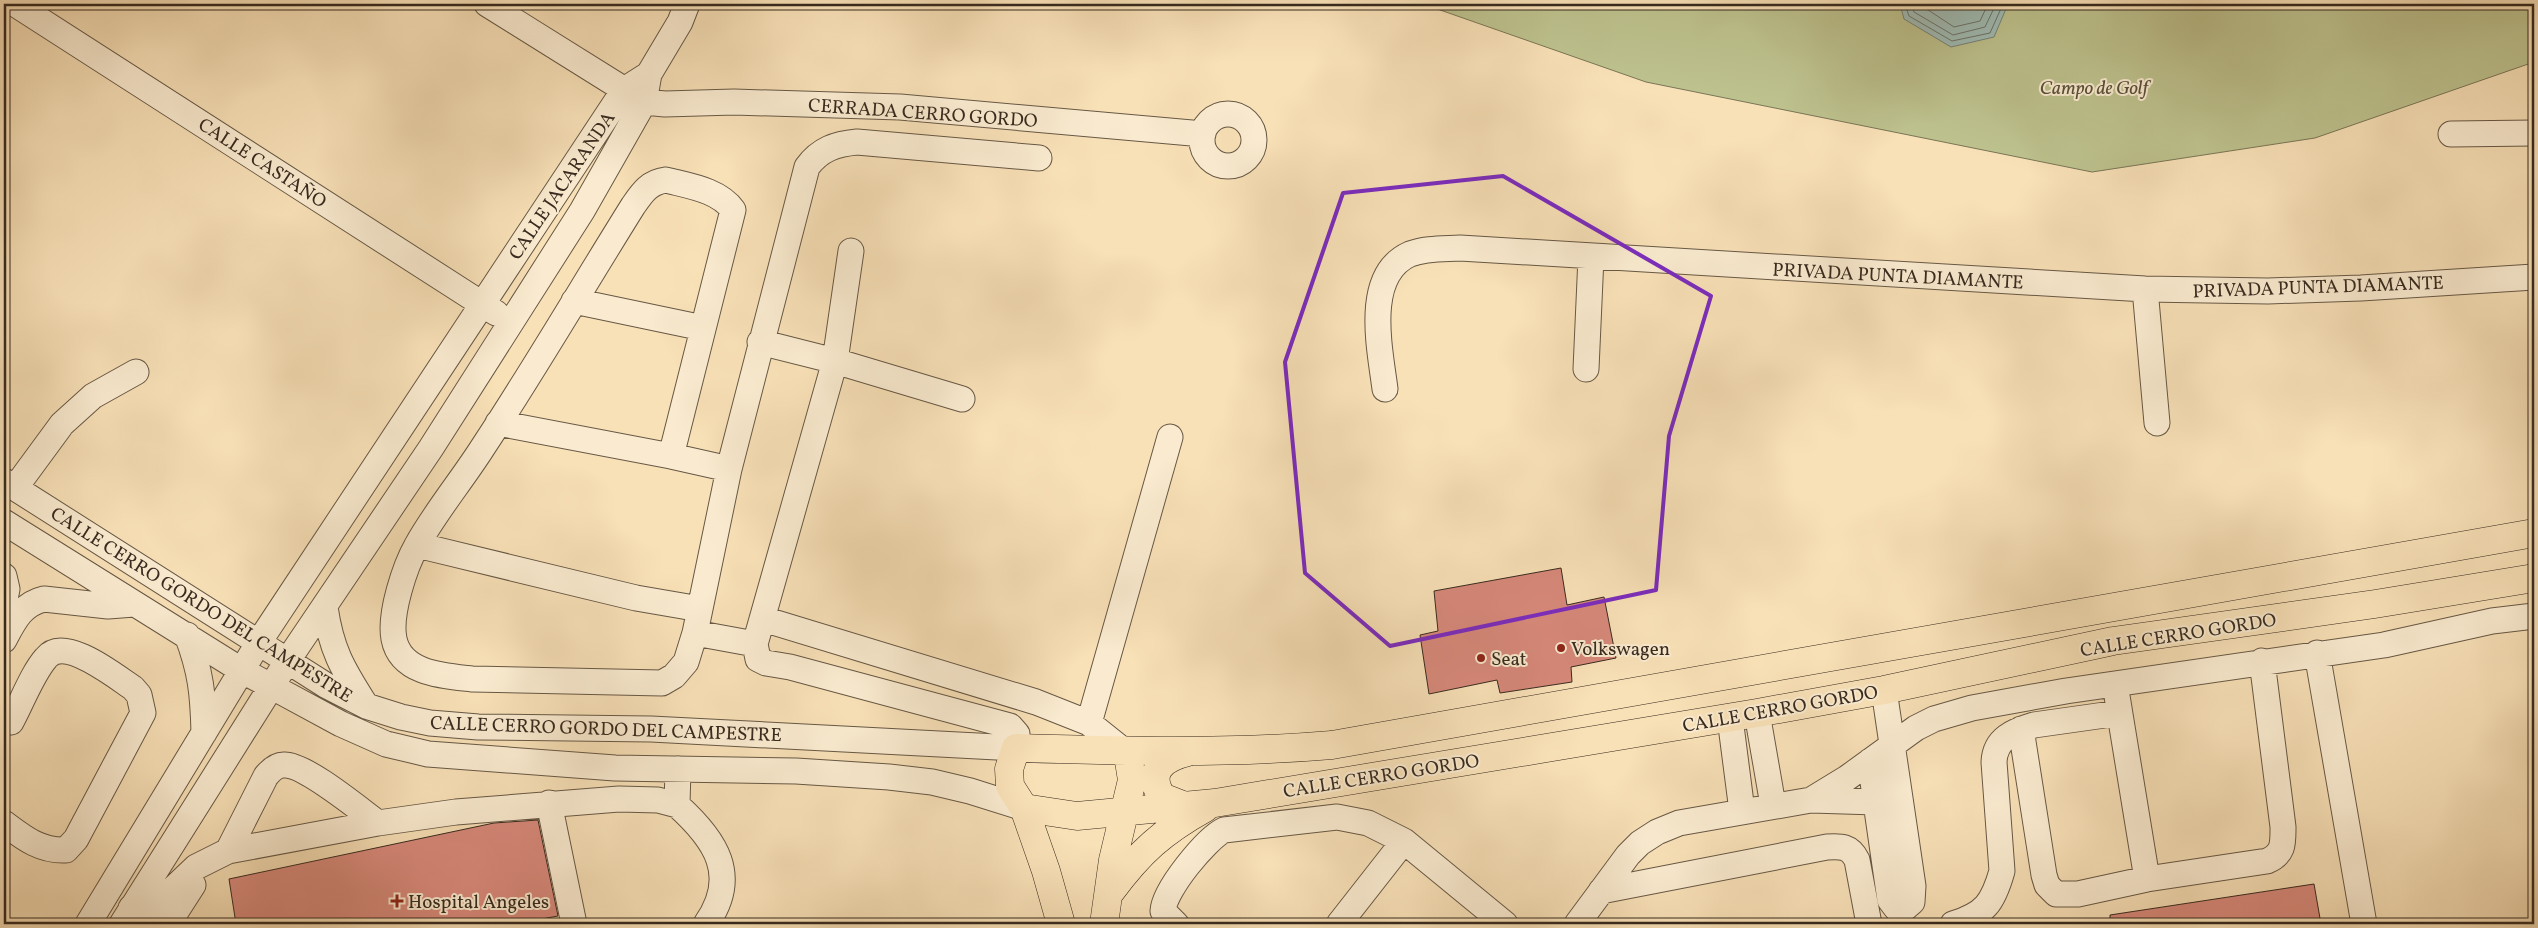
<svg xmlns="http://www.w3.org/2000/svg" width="2538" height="928" font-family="Vollkorn,serif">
	<rect width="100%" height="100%" fill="#f8e0b7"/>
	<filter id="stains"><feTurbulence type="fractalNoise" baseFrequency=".004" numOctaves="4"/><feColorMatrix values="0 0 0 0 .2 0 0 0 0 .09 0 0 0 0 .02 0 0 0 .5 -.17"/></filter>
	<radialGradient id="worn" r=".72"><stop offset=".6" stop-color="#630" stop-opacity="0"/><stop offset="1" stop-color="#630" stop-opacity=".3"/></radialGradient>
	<path fill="#bdc28e" stroke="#7a7656" d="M1423,4H2534V62L2315,138L2092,172L1646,82Z"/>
	<path fill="#9fbcb5" stroke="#758279" d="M1900,4H2008L1994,37L1951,47L1904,19Z"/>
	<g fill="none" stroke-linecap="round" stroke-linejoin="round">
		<path stroke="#6b736a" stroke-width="1" d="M1905,4L1909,16L1952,41L1990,33L2003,4
			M1911,4L1914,12L1953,35L1985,27L1996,4
			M1919,4L1954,27L1980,21L1988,4"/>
	</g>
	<path fill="#d8897b" stroke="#372a1f" d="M1561,568L1567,605L1604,597L1616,658L1571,667L1572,682L1500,693L1497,680L1429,694L1420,635L1438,631L1434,591Z
		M538,820L558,916L514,924H236L229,879L494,823Z
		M2314,884L2321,924H2110V915Z"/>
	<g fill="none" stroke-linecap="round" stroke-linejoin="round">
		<g stroke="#675845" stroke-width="27">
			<path id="minor" d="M15,4L496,313
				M487,4L644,102L665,104L734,102L900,107L1203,134
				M1202 140a26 26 0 1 1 52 0a26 26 0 1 1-52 0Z
				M2451,134L2534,133
				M851,251L835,361L962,399
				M2145,289L2157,423
				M574,301L703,328
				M1586,369L1591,257
				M1385,389C1380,349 1363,275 1410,254C1426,248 1444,249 1460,248L2145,289L2268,291L2361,288L2534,277
				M498,423L671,456L729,469
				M671,456L733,210C719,190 689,186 666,180C649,182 642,193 633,206C583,286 535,368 483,447C462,480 436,511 417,545C405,566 389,614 394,639C401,674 444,676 472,679L662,683L674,676L686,662L695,633L729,469L807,167C820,149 836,144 857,142L1039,158
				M4,481L327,686L366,706L401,717L430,723L478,727L651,729L1016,748L1017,734L1010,726L790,667L766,663L758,659L755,644L835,361L760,342
				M15,488L62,424L93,396L136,372
				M4,522L241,670L341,724L386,744L428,754L615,768L796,771L889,777L932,782L970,791L1024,808
				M417,545L636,598L700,609
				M4,576L7,589L4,604
				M325,607C331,649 342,668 365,704
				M763,619L1036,702L1089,723L1124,751
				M695,633L755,644
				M187,635C201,672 203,694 204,733
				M4,640C14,621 22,604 44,599L108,606L134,604
				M2317,653L2364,924
				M2117,696L2147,879
				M1757,713L1773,805
				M4,717L11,722C22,702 32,674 46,658C64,635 115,676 133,688L139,695L143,713L76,839L66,850C40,851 24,838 4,823
				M1730,718L1742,811
				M1089,723L1170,437
				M2021,729L2044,875L2047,885L2056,894H2078L2147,879L2267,861C2284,854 2283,843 2283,827L2262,661
				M1870,761L1890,900L1896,908H1905L1912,902L1913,886L1884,690
				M1811,800L1876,802
				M549,803L574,924
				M677,805C716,840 740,876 706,924
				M228,851L266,776C271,770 277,764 285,765C306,765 360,810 378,823
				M1601,891L1827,847C1841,846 1850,846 1857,860L1869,924
				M131,908L155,906L196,867L228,851L378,823L456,812L619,799L658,800L677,805L678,769
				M88,924L259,642L624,90L649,74
				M122,924L288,660L431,448L582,211L644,102L649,74L680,22L687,4
				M168,924L193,885
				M1176,924L1163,911C1164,890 1206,839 1224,830L1337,817L1368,823L1404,841L1505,924
				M1339,924L1404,841
				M1577,924L1628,855L1640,843L1657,832L1679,823L1811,800L1847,778L1916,728L1934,719L1972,708L2066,691L2384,645L2492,621L2534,616
				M1953,924C1985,914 1993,903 2002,871L1994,762C1995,738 2014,731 2034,725L2119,713"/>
		</g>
		<g stroke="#372a1f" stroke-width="29">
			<path id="major" d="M1185,806L1162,797C1145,771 1164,758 1188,752
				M1024,808L1077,816L1215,803L1757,713L1884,690L2113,641L2375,604L2534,578
				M1111,891C1140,852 1162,832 1205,808
				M1061,924L1046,871L1024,808L1010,786L1009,769L1016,748C1122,751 1226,754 1332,745L2534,533
				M1104,924L1113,860L1132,780L1129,761L1124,751"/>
		</g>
		<use href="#minor" stroke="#faebd0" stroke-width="25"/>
		<use href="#major" stroke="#f8e0b7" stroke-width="28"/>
	</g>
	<path fill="none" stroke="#7b2cbf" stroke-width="4" stroke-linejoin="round" d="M1503,176L1711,296L1669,436L1656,590L1390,646L1305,573L1285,362L1343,193Z"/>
	<g fill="#8f2418" stroke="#faebd0" stroke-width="2">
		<circle cx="1561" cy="648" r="5"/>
		<circle cx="1481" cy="658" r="5"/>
		<path d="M394.5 893.5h5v5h5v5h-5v5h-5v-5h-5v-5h5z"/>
	</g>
	<g text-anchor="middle" stroke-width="4" stroke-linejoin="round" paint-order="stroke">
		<g font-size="19" font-style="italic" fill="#58503b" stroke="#faebd0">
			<text x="2094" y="94">Campo de Golf</text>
		</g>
		<g font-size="19" fill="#372a1f" stroke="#faebd0">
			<text transform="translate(923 112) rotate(4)" y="7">CERRADA CERRO GORDO</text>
			<text transform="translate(263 162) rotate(33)" y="7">CALLE CASTAÑO</text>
			<text transform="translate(561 185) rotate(-56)" y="7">CALLE JACARANDA</text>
			<text transform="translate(1898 275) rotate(3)" y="7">PRIVADA PUNTA DIAMANTE</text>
			<text transform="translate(2318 286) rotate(-2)" y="7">PRIVADA PUNTA DIAMANTE</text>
			<text transform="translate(202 604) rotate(32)" y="7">CALLE CERRO GORDO DEL CAMPESTRE</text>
			<text transform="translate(2178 634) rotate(-9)" y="7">CALLE CERRO GORDO</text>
			<text transform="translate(1780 708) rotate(-10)" y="7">CALLE CERRO GORDO</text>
			<text transform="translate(606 728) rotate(2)" y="7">CALLE CERRO GORDO DEL CAMPESTRE</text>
			<text transform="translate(1381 775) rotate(-9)" y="7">CALLE CERRO GORDO</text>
		</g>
		<g font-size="19" fill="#372a1f" stroke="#faebd0" text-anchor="start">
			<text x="1571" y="655">Volkswagen</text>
			<text x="1491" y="665">Seat</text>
			<text x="408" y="908">Hospital Angeles</text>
		</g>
	</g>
	<rect width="2538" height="928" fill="none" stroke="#f8e0b7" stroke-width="20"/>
	<rect x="5" y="5" width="2528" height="918" fill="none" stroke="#372a1f" stroke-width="2.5"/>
	<rect x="10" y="10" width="2518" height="908" fill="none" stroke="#372a1f"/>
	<rect width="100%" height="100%" filter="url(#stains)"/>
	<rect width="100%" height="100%" fill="url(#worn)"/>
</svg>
